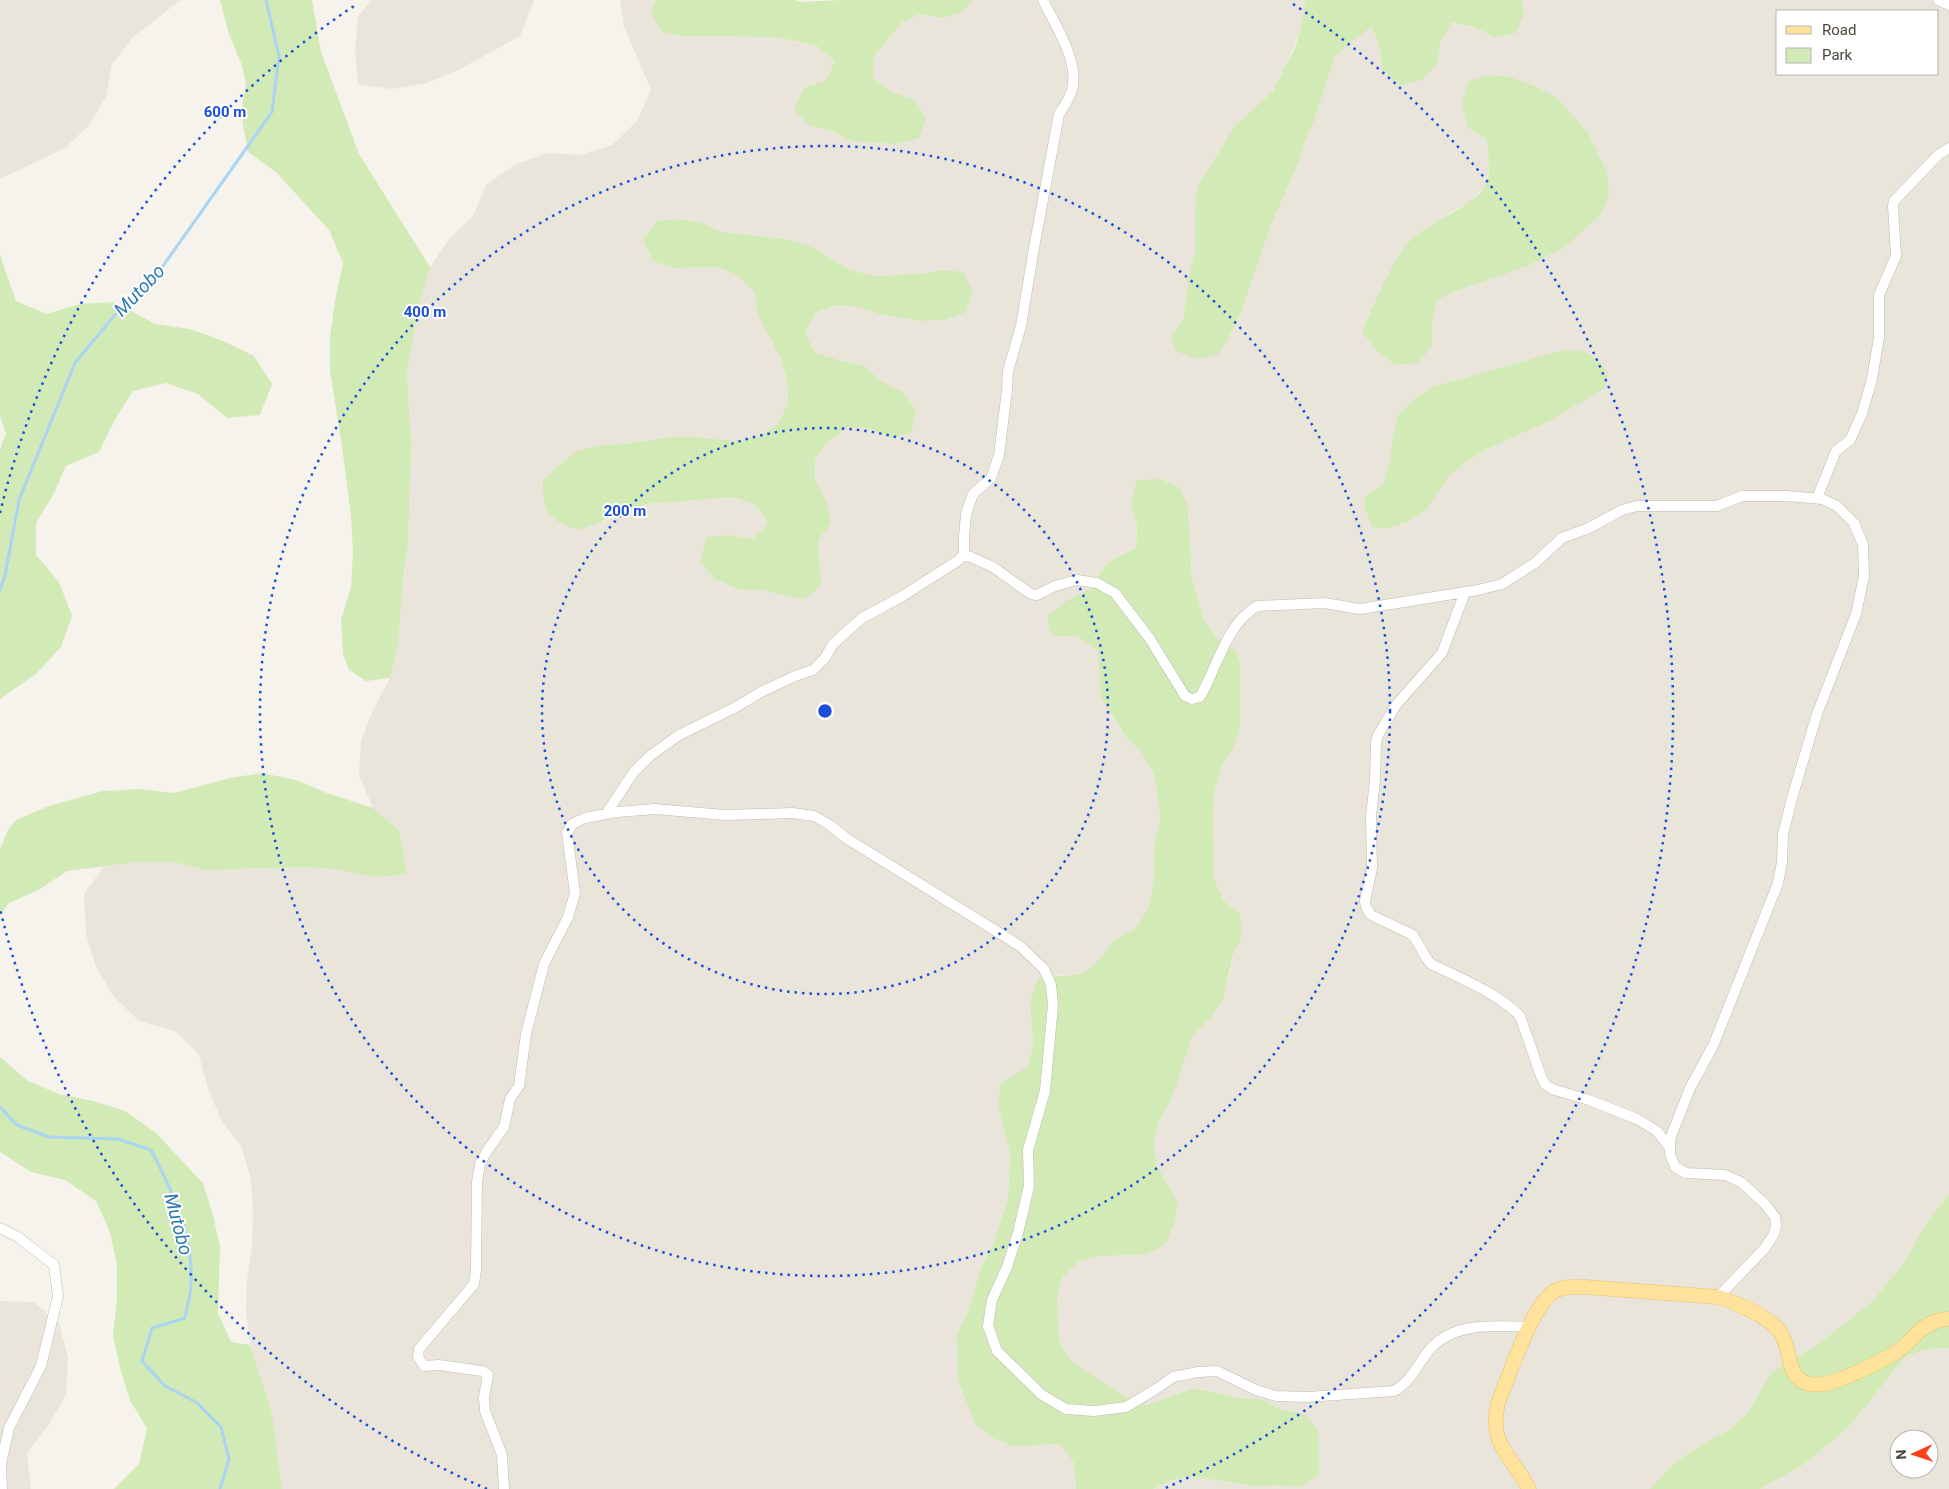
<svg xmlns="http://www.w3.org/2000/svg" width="1949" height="1489" font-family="Roboto,sans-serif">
	<rect width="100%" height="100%" fill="#f6f3ec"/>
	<path fill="#eae5da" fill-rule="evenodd" d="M0,0H181L134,36L112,64L106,97L89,125L65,148L0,179Z
		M372,0H534L520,36L458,70L427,83L392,89L358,84L355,52L358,16Z
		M620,0H656L651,13L684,36L773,37L817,46L835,60L825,81L804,88L810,126L832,131L852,141L874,142L914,99L891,92L873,78L874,56L901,23L920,14L942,18L963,12L973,0H1306L1301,28L1284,71L1273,91L1256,107L1195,208V254L1189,275L1183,320L1171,336L1230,335L1240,315L1271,225L1298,164L1305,141L1314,121L1335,56L1353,40L1372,27L1380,47L1382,69L1437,65L1440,42L1452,22L1474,27L1494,37L1524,14L1522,0H1949V1194L1926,1224L1903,1264L1873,1302L1817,1345L1772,1372L1747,1413L1730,1429L1690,1452L1671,1466L1650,1489H1153L1167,1482L1188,1476L1255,1486L1278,1485L1300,1487L1303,1413L1281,1410L1261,1399L1238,1398L1194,1388L1147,1405L1129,1400L1072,1362L1059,1341L1057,1297L1063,1277L1079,1261L1100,1256L1145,1255L1165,1245L1174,1225L1178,1203L1156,1164L1154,1142L1159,1121L1170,1102L1179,1078L1192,1036L1209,1020L1229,978L1233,955L1242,936L1240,914L1223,900L1214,879L1213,810L1215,789L1221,768L1233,748L1240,727V661L1235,650L1218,639L1204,620L1192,578L1188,507L1131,503L1137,525L1136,548L1107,563L1090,589L1069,599L1056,636L1079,637L1098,651L1100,673L1112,717L1125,736L1141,752L1153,772L1157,787L1160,819L1155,842L1153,887L1148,909L1135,929L1115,940L1100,959L1082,974L1060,975L1030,1001L1033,1044L1028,1068L1001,1083L998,1097L999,1109L1010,1154L1008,1200L992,1246L981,1268L968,1312L957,1333L958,1380L975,1424L1014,1446L1060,1444L1074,1463L1076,1489H282L272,1413L250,1345L246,1311L247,1279L252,1247L253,1213L251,1179L241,1146L221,1120L208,1088L199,1055L175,1031L139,1021L114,997L96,967L86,934L84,894L104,866L137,862H173L207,870L307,867L341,870L399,830L373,808L359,775L361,741L373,710L390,678L408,546L411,442L407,373L420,300L430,267L449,239L473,216L486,185L514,165L547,153L580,155L612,145L637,121L651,90L624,26ZM1778,11H1938V74H1778ZM1468,128L1609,196L1525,267L1456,291L1437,300L1432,323V346L1362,332L1397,258L1449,213L1469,203L1486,186L1490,162L1486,139ZM679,219L702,223L722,232L791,240L812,247L850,270L874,276L919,274L941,270L944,320L923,321L879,314L858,307L836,305L815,313L805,334L816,353L839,360L865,366L881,381L903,392L890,438L869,428L847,427L829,441L815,458V480L826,500L818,540L820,562L760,590L738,589L730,535L753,539L768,523L755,505L735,497L646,504L623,512L603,522L543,480L560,464L578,451L600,445L624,444L672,437H693L737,441L759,436L778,424L788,403L787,379L780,357L758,315L754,292L739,276L718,267L674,268L658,221ZM1563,350L1566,410L1548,422L1487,449L1468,461L1450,475L1425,511L1366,496L1383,484L1390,462L1392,440L1432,387Z
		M0,1301L33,1302L59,1323L68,1358L66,1395L49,1424L27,1453L31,1489H0Z
		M1949,1348V1489H1760L1803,1465L1836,1438L1853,1422L1905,1357L1926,1349ZM1899,1439H1929V1469H1899Z"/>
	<path fill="#d2eab5" d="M220,0H312L321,52L359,154L430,267L420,300L407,373L411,442L408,546L403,578L398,646L390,678L366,681L349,670L343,654L341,620L351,587L353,552L351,516L342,446L330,371V337L335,301L343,263L329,230L276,172L248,152L241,113L246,83L241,63L228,31Z
		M656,0H795L801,2L841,0H973L963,12L942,18L920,14L901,23L874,56L873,78L891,92L914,99L926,118L919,138L896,144L852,141L832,131L810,126L794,110L804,88L825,81L835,61L817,46L795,41L773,37L684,36L662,32L651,13Z
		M1306,0H1522L1524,13L1516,33L1494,37L1474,27L1452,22L1440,42L1437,65L1421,80L1400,85L1382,69L1380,47L1372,27L1353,40L1335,56L1314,121L1305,141L1298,164L1271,225L1240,315L1230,335L1218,354L1197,359L1176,351L1171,336L1183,320L1189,275L1195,254V208L1198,185L1236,125L1273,91L1294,50L1301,28Z
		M1491,75L1513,78L1539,88L1558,99L1588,133L1607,173L1609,196L1600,215L1565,247L1525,267L1456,291L1437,300L1432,323V346L1418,363L1396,365L1378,352L1362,332C1376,301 1388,267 1410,241C1427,223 1479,203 1486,185C1491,170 1489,154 1486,139L1468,128L1462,104L1469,81Z
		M679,219L702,223L722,232L791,240L812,247L850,270L874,276L919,274L941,270L963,272L973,291L966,312L944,320L923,321L879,314L858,307L836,305L815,313L805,334L816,353L839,360L865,366L881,381L903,392L916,410L911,433L890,438L869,428L847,427L829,441L815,458V480L826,500L831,523L818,540L821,586L804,599L760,590L738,589L715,579L700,561L707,537L730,535L753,539L768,523L755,505L735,497L646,504L579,530C548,520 543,513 543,480L560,464L578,451L600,445L624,444L672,437H693L737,441L759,436L778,424L788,403L787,379L780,357L758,315L754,292L739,276L718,267L674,268L653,261L643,239L658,221Z
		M0,255L16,301L47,314L80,304L115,302L155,324L190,329L223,341L254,356L272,384L260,415L227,418L198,394L166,383L133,391L114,421L99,452L66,466L53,495L36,523V555L59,582L72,616L61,647L37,673L0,699V449L6,433L0,416Z
		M1563,350C1586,350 1594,353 1608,373L1605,388L1548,422L1487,449L1468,461L1450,475L1425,511L1406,522L1384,529L1372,526L1364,505L1366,496L1383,484L1390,462L1392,440L1398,416L1413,400L1432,387Z
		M1160,479L1180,488L1188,507L1192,578L1204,620L1218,639L1235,650L1240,661V727L1233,748L1221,768L1215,789L1213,810L1214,879L1223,900L1240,914L1242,936L1233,955L1223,1000L1209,1020L1192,1036L1179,1078L1170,1102L1159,1121L1154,1142L1156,1164L1178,1203L1174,1225L1165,1245L1145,1255L1100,1256L1079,1261L1063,1277L1057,1297L1059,1341L1072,1362L1129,1399L1147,1405L1194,1388L1238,1398L1261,1399L1281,1410L1303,1413L1318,1430L1319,1475L1300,1487L1278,1485L1255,1486L1188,1476L1167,1482L1153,1489H1076L1074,1463L1060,1444L1014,1446L993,1438L975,1424L958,1380L957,1333L968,1312L981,1268L992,1246L1008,1200L1010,1154L999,1109L998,1098L1001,1083L1028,1067L1033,1044L1030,1001L1038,978L1082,974L1100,959L1115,940L1135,929L1148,909L1153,887L1155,842L1160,819L1157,787L1153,772L1141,752L1125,736L1101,697L1098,651L1079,637L1056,636L1049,629L1048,615L1069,599L1090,589L1107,563L1136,548L1137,525L1131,503L1137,480Z
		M262,773L296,780L327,793L373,808L399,830L407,874L375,877L341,870L307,867L207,870L173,862H137L67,871L40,889L9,903L0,914V849L8,830L16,820L49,806L103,791L140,789L174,793L230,778Z
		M0,1057L28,1081L59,1094L93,1101L125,1111L155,1132L203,1183L213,1215L220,1247L218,1313L231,1342L250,1345L272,1413L282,1489H114L139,1464L147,1429L130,1400L120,1368L113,1335L117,1299V1265L110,1232L96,1201L65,1180L31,1172L0,1152Z
		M1949,1194V1348L1926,1349L1905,1357L1853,1422L1836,1438L1803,1465L1760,1489H1650L1671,1466L1690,1452L1730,1429L1747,1413L1772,1372L1817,1345L1872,1302L1903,1264L1926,1224Z"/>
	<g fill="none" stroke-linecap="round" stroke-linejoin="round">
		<path stroke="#a9d4f2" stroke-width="3" d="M0,590L5,576L19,500L75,363L114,316L153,280L272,112L279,56L266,0
			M0,1107L17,1125L49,1137L118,1139L151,1150C172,1190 194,1237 191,1283C191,1295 187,1306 185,1318L152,1328L142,1361L165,1386L196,1402L221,1427L229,1459L220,1489"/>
		<g stroke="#c2bbae" stroke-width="11">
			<path id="minor" d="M1938,0L1949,5
				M1817,498L1836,451L1850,440L1862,414L1872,379L1879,337V295L1896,256L1893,206L1894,201L1938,155L1949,148
				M964,554L993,567L1031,594L1037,595L1055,586L1077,580L1097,583L1115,593L1150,639L1185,696L1192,699L1200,697C1218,666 1225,626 1257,606L1324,603L1360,609L1478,590L1502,584L1535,563L1562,538L1589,528L1622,510L1637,506H1717L1742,496H1787L1822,499L1837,506L1854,523L1863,545L1864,576L1856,614L1817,714L1792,798L1783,834L1782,862L1778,883L1713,1046L1690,1088L1670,1139V1154L1675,1167L1686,1173L1725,1175L1741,1182L1764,1203L1775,1217L1776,1226L1774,1234L1765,1248L1718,1297
				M1465,592L1442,653L1396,705L1378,735L1376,743L1375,780L1371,816L1372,868L1365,901L1366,907L1371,915L1413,935L1427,959L1431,964C1460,978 1497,993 1520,1016L1541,1076L1545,1084L1552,1089L1589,1100L1637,1119L1657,1131L1670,1148
				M606,814L633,773L651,755L679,735L736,707L761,692L795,676L813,670L825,658L833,644L862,618L901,597L959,560L964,554V536L966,514L973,494L991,478L999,455L1007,390L1008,371L1021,326L1034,248L1059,114C1064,107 1069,99 1072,90C1080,62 1055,25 1043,0
				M0,1228L18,1237L54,1265L58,1296L41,1366L9,1428L1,1464L2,1489
				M504,1489L502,1455L485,1411L484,1397L488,1375L482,1371L439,1365L424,1366L418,1357L419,1349L474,1284L476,1270L477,1182L480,1164L487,1151L504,1127L510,1099L519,1086L526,1034L544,964L568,917L575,893L567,833L572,824L585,818L617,812L655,809L725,815L792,813L814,816L830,825L846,838L1020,946L1044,969L1051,985L1053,1005L1045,1091L1028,1150L1029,1186L1018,1233L1007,1267L992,1300L988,1326L997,1351L1042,1395L1066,1409L1094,1411L1126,1407L1156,1389L1173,1377L1198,1372L1217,1371L1256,1390L1276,1396L1307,1397L1394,1391C1412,1381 1418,1363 1431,1348C1456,1321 1497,1326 1529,1327"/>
		</g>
		<g stroke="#e6c16a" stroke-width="15">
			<path id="major" d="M1529,1489C1512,1455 1488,1446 1498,1403C1508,1379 1533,1302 1555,1291C1564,1286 1575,1287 1585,1287L1718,1297C1736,1303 1769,1316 1780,1332C1787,1342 1788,1354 1791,1365C1799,1395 1831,1384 1851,1375C1866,1368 1882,1361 1896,1352C1917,1338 1920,1321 1949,1319"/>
		</g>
		<use href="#minor" stroke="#fff" stroke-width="10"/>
		<use href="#major" stroke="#ffe39c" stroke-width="14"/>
	</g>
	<g fill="none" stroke="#1d4ed8" stroke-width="2.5" stroke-dasharray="2.5 5">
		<circle cx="825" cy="711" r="283"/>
		<circle cx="825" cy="711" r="565"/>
		<path d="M487 1489A848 848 0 0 1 0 909M0 513A848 848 0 0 1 357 4M1293 4A848 848 0 0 1 1163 1489"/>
	</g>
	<g text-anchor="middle" stroke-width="4" stroke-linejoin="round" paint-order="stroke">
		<g font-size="19" font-style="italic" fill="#2e7ab2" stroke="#fff">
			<text transform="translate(139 290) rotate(-46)" y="7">Mutobo</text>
			<text transform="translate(179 1224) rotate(75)" y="7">Mutobo</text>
		</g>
	</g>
	<circle cx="825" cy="711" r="8" fill="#1d4ed8" stroke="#fff" stroke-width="2.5"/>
	<g font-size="15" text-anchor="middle" font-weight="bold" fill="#1d4ed8" stroke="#fff" stroke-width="4" stroke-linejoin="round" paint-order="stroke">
		<text x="225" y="117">600 m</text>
		<text x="425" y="317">400 m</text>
		<text x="625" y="516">200 m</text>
	</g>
	<rect x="1776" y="10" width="162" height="65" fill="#ffffff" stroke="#b7b4b0"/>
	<rect x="1786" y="26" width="25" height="8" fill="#ffe39c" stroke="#b7b4b0"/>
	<text x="1822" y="35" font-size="15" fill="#4b4439">Road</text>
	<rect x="1786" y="48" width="25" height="15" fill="#d2eab5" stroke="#b7b4b0"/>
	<text x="1822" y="60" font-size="15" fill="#4b4439">Park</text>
	<g transform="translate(1914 1454) rotate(267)"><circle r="24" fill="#ffffff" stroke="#b7b4b0"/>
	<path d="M0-4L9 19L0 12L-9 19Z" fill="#fc3f1d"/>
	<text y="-8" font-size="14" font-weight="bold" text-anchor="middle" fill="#4b4439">N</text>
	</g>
</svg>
